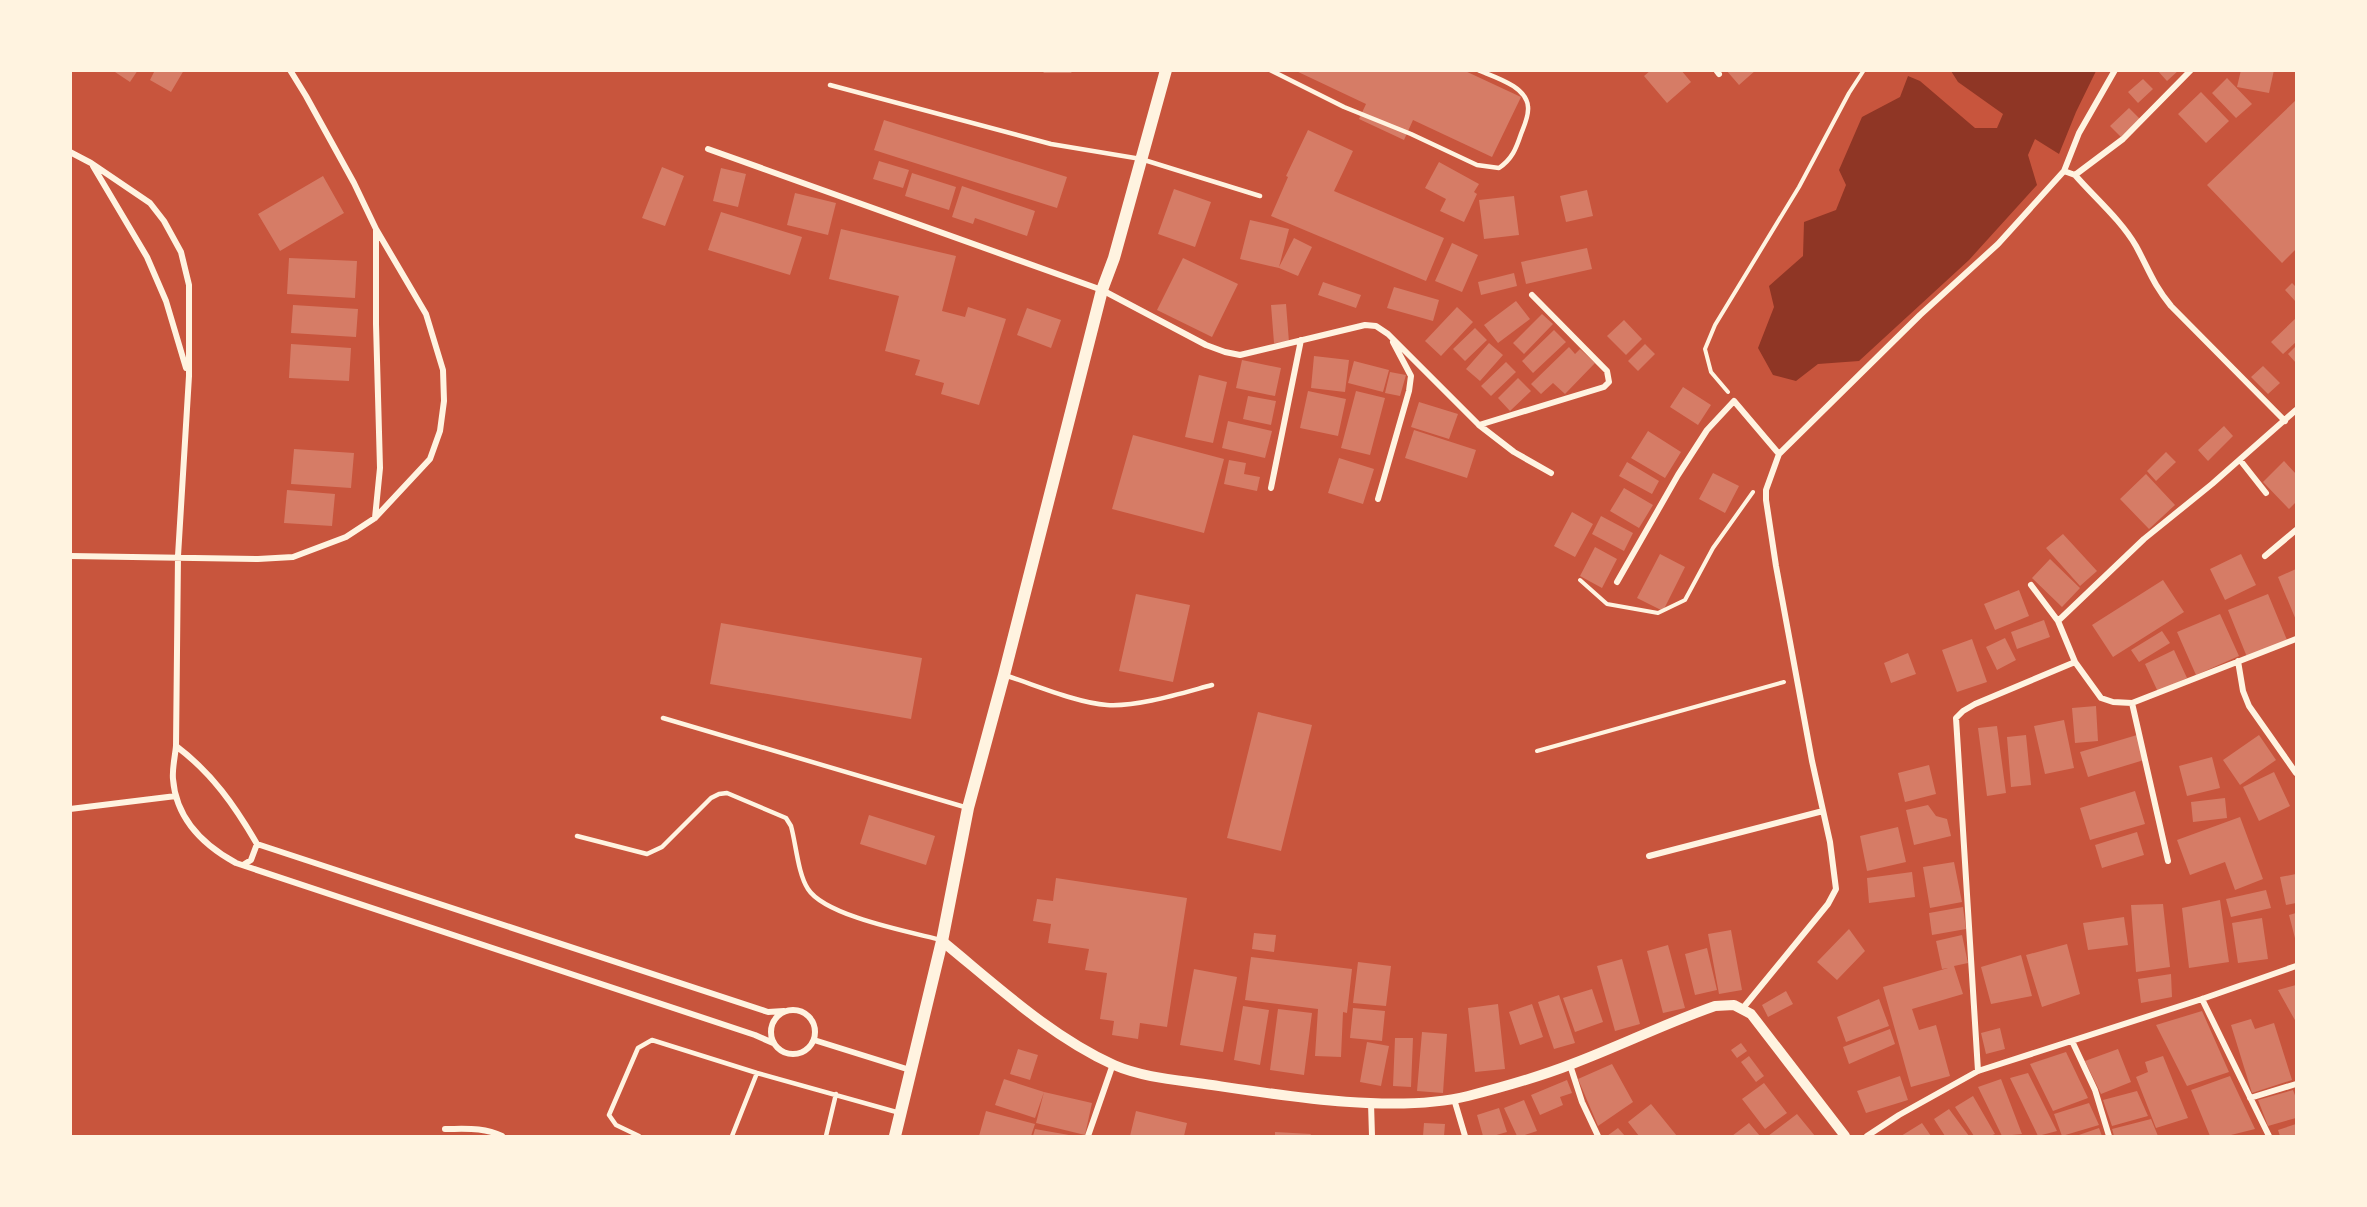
<svg xmlns="http://www.w3.org/2000/svg" width="2367" height="1207" font-family="Quicksand,sans-serif">
	<rect width="100%" height="100%" fill="#c8553d"/>
	<path fill="#8f3625" d="M1951,71H2096L2076,112L2059,154L2035,139L2028,155L2037,185L1969,260L1859,361L1818,364L1796,381L1773,375L1758,348L1774,307L1769,286L1803,256L1804,222L1836,210L1846,185L1839,170L1862,117L1900,97L1908,76L1920,81L1975,128H1997L2003,114L1958,82Z"/>
	<path fill="#d67c66" d="M112,70H138L130,82Z
		M155,70H184L171,92L150,80Z
		M1294,70H1463L1521,97L1492,157L1413,120L1404,140L1359,119L1366,104Z
		M1651,70H1681L1691,82L1667,103L1644,76Z
		M1726,70H1756L1739,85Z
		M2157,70H2179L2167,81Z
		M2241,70H2274L2269,93L2237,87Z
		M2227,78L2252,104L2236,118L2212,93Z
		M2143,79L2153,89L2138,103L2128,92Z
		M2201,92L2229,121L2206,143L2178,114Z
		M2296,100V249L2282,263L2207,185Z
		M2129,108L2140,119L2121,137L2110,126Z
		M884,120L1067,177L1057,208L874,150Z
		M1308,130L1353,151L1334,191L1444,238L1426,281L1271,216L1288,177L1286,176Z
		M879,161L909,170L903,188L873,179Z
		M1439,162L1479,184L1474,192L1477,194L1464,222L1440,211L1446,199L1425,188Z
		M662,167L684,176L665,226L642,218Z
		M721,168L746,174L738,207L713,201Z
		M912,173L956,187L949,210L905,196Z
		M323,176L344,213L280,251L258,214Z
		M962,186L1035,211L1027,236L975,218L973,224L952,217Z
		M1174,189L1211,202L1195,247L1158,234Z
		M1587,190L1593,216L1566,222L1560,196Z
		M795,193L836,203L828,235L787,225Z
		M1514,196L1519,235L1484,239L1479,200Z
		M721,212L802,237L790,275L708,250Z
		M1250,220L1289,229L1279,267L1294,238L1312,247L1298,276L1279,268L1240,259Z
		M841,229L956,256L942,311L965,317L968,307L1006,319L979,405L941,394L944,383L915,375L920,360L885,351L899,296L829,279Z
		M1452,243L1478,255L1462,292L1435,281Z
		M1587,248L1592,269L1526,284L1521,262Z
		M289,258L357,261L355,298L287,294Z
		M1183,258L1238,284L1212,337L1157,310Z
		M1514,273L1517,286L1481,295L1478,282Z
		M1323,282L1361,295L1356,308L1318,295Z
		M2292,283L2296,287V302L2285,290Z
		M1394,287L1439,300L1433,321L1387,308Z
		M1516,301L1530,319L1498,343L1484,325Z
		M1286,304L1289,342L1274,343L1271,305Z
		M293,305L358,309L356,337L291,333Z
		M1457,307L1473,322L1441,356L1425,341Z
		M1027,308L1061,320L1051,348L1017,335Z
		M1542,314L1553,324L1524,354L1513,343Z
		M2296,318V342L2283,354L2271,342Z
		M1624,320L1642,339L1626,355L1607,336Z
		M1475,328L1487,340L1465,361L1453,349Z
		M1554,330L1566,342L1533,373L1522,361Z
		M1489,343L1503,355L1480,381L1466,369Z
		M291,344L351,348L349,381L289,378Z
		M1645,344L1655,354L1638,371L1628,361Z
		M2296,346V363L2288,354Z
		M1569,347L1575,354L1580,349L1595,363L1565,394L1553,383L1541,394L1531,384Z
		M1314,356L1349,360L1345,392L1311,388Z
		M1242,360L1281,368L1275,396L1236,388Z
		M1354,361L1389,370L1383,392L1348,383Z
		M1506,362L1516,372L1491,396L1481,386Z
		M2263,366L2280,383L2268,394L2251,377Z
		M1390,372L1406,375L1400,396L1385,393Z
		M1199,375L1227,382L1213,443L1185,437Z
		M1518,378L1531,391L1510,411L1498,398Z
		M1683,387L1711,405L1698,425L1670,407Z
		M1308,391L1346,399L1338,436L1300,428Z
		M1356,391L1385,398L1370,455L1341,448Z
		M1248,396L1276,401L1271,425L1243,419Z
		M1419,402L1458,414L1449,439L1411,427Z
		M1228,421L1272,431L1265,458L1222,448Z
		M2224,426L2233,436L2208,461L2198,450Z
		M1414,430L1476,450L1467,478L1405,458Z
		M1648,431L1681,452L1665,478L1631,458Z
		M1133,435L1224,459L1204,533L1112,509Z
		M294,449L354,453L351,488L291,484Z
		M2166,452L2176,462L2156,481L2147,471Z
		M1339,458L1374,469L1363,504L1328,493Z
		M1229,460L1246,463L1244,474L1260,477L1257,491L1224,484Z
		M2284,461L2296,474V502L2289,509L2263,482Z
		M1627,462L1659,481L1652,494L1619,476Z
		M1713,473L1739,486L1725,513L1699,499Z
		M2146,474L2175,505L2149,529L2120,499Z
		M1624,488L1653,505L1639,528L1610,511Z
		M287,490L335,494L332,526L284,523Z
		M1572,512L1593,524L1575,557L1554,546Z
		M1601,516L1633,533L1624,551L1592,534Z
		M2063,534L2097,571L2080,586L2046,548Z
		M1595,547L1617,559L1602,588L1580,576Z
		M1660,554L1685,567L1663,611L1637,598Z
		M2241,554L2256,585L2225,600L2210,569Z
		M2050,559L2080,588L2062,607L2032,578Z
		M2296,569V620L2278,577Z
		M2163,580L2184,612L2113,657L2092,625Z
		M2019,590L2029,616L1995,630L1984,604Z
		M1136,594L1190,605L1173,682L1119,671Z
		M2268,594L2287,640L2247,657L2228,610Z
		M2220,614L2239,656L2196,675L2177,632Z
		M2044,620L2050,637L2017,649L2011,632Z
		M721,623L922,658L911,719L710,684Z
		M2162,631L2170,643L2139,662L2131,650Z
		M2005,638L2016,660L1997,670L1986,647Z
		M1972,639L1987,682L1957,692L1942,650Z
		M2174,650L2187,678L2158,692L2145,664Z
		M1908,653L1916,674L1891,683L1884,663Z
		M2096,706L2098,741L2075,743L2072,708Z
		M1258,712L1312,725L1281,851L1227,838Z
		M2064,720L2074,768L2045,774L2034,726Z
		M1997,726L2006,793L1987,796L1978,728Z
		M2026,735L2031,785L2011,787L2007,737Z
		M2137,735L2144,760L2088,777L2080,752Z
		M2259,735L2276,760L2240,785L2223,760Z
		M2212,757L2220,788L2187,796L2179,766Z
		M1929,765L1936,794L1905,802L1898,773Z
		M2274,772L2290,806L2259,821L2243,787Z
		M2135,791L2145,824L2090,840L2080,808Z
		M2225,798L2227,818L2193,822L2191,802Z
		M1928,805L1936,816L1947,819L1951,836L1914,845L1906,810Z
		M869,815L935,836L926,865L860,844Z
		M2240,817L2263,879L2235,890L2225,862L2190,875L2177,840Z
		M1898,827L1906,862L1867,871L1860,836Z
		M2137,832L2144,855L2102,868L2095,845Z
		M1954,862L1962,902L1930,908L1923,867Z
		M1912,872L1915,897L1869,903L1867,878Z
		M2296,874V903L2286,905L2280,877Z
		M1056,878L1187,898L1167,1027L1140,1023L1138,1039L1112,1035L1114,1021L1100,1019L1107,973L1085,970L1089,949L1048,943L1051,924L1033,921L1037,899L1053,901Z
		M2266,890L2271,908L2231,917L2226,899Z
		M2220,900L2229,962L2189,968L2182,908Z
		M2163,904L2170,967L2136,972L2131,905Z
		M1963,907L1966,929L1932,935L1929,913Z
		M2296,913V942L2289,915Z
		M2124,917L2128,945L2088,950L2083,923Z
		M2262,918L2268,959L2238,963L2232,923Z
		M1849,929L1865,951L1837,980L1817,962Z
		M1731,930L1742,990L1719,994L1708,934Z
		M1254,933L1276,935L1274,952L1252,949Z
		M1962,935L1968,963L1954,966L1963,994L1912,1009L1919,1030L1936,1025L1950,1076L1911,1087L1883,987L1948,968L1942,969L1936,941Z
		M2067,944L2080,994L2042,1007L2026,955Z
		M1668,945L1685,1008L1663,1013L1647,951Z
		M1707,948L1717,990L1695,995L1685,954Z
		M2021,955L2032,996L1991,1004L1981,967Z
		M1251,957L1352,969L1347,1013L1343,1012L1341,1057L1315,1056L1318,1009L1245,1000Z
		M1622,959L1640,1024L1615,1031L1597,966Z
		M1358,962L1391,966L1386,1006L1353,1003Z
		M1194,969L1237,977L1223,1052L1180,1045Z
		M2171,974L2172,997L2141,1003L2138,979Z
		M2296,985V1022L2278,990Z
		M1592,989L1603,1022L1575,1032L1563,998Z
		M1786,991L1793,1004L1768,1017L1762,1005Z
		M1559,995L1575,1043L1554,1049L1538,1002Z
		M1879,999L1889,1026L1846,1042L1837,1017Z
		M1498,1004L1505,1069L1475,1072L1468,1008Z
		M1532,1004L1543,1037L1520,1045L1509,1012Z
		M1243,1006L1269,1010L1260,1065L1234,1060Z
		M1353,1008L1385,1011L1382,1041L1350,1038Z
		M1278,1009L1312,1013L1304,1075L1270,1070Z
		M2202,1011L2229,1072L2187,1086L2156,1025Z
		M2251,1019L2255,1029L2274,1023L2292,1080L2252,1093L2231,1025Z
		M2000,1028L2005,1049L1986,1054L1981,1033Z
		M1890,1029L1895,1044L1849,1064L1843,1047Z
		M1422,1032L1447,1034L1443,1093L1417,1091Z
		M1395,1038H1413L1411,1087L1393,1086Z
		M1367,1042L1389,1046L1381,1086L1360,1082Z
		M1741,1043L1747,1051L1737,1058L1731,1050Z
		M1018,1049L1038,1055L1030,1080L1010,1074Z
		M2118,1049L2131,1082L2101,1094L2085,1061Z
		M2066,1052L2088,1098L2053,1111L2030,1064Z
		M1749,1056L1764,1076L1756,1082L1741,1062Z
		M2163,1056L2188,1118L2156,1128L2136,1077L2148,1072L2145,1062Z
		M1612,1064L1633,1102L1598,1126L1578,1079Z
		M2028,1073L2057,1131L2038,1136L2010,1078Z
		M1900,1076L1908,1100L1866,1113L1857,1091Z
		M2230,1076L2255,1129L2227,1136H2210L2191,1090Z
		M1004,1079L1044,1092L1035,1118L995,1105Z
		M2001,1079L2022,1134L2002,1136L1978,1087Z
		M1567,1080L1572,1093L1560,1097L1563,1105L1540,1115L1531,1095Z
		M1764,1083L1787,1113L1765,1129L1742,1099Z
		M2293,1090L2296,1098V1118L2268,1126L2258,1100Z
		M2137,1091L2148,1116L2112,1126L2103,1100Z
		M1044,1092L1092,1103L1085,1135L1036,1123Z
		M1973,1096L1995,1134L1990,1136H1974L1955,1107Z
		M1524,1100L1537,1131L1522,1136H1517L1504,1108Z
		M2089,1103L2099,1125L2062,1136L2054,1114Z
		M1651,1104L1677,1136H1639L1628,1122Z
		M1499,1108L1507,1132L1493,1136H1483L1477,1115Z
		M1949,1109L1969,1136H1945L1934,1119Z
		M986,1111L1035,1124L1031,1136H979Z
		M1136,1111L1187,1123L1184,1136H1130Z
		M1797,1114L1815,1136H1768Z
		M2151,1119L2158,1136H2114L2112,1129Z
		M1424,1123L1445,1124L1444,1136H1423Z
		M1749,1123L1760,1136H1732Z
		M1922,1123L1931,1136H1901Z
		M2296,1124V1136H2280L2278,1130Z
		M1618,1128L1625,1136H1607Z
		M2099,1128L2102,1136H2076Z
		M1035,1129L1069,1135L1068,1136H1033Z
		M1275,1132L1311,1134L1310,1136H1275Z"/>
	<g fill="none" stroke-linecap="round" stroke-linejoin="round">
		<path stroke="#fff3e0" stroke-width="4" d="M1728,392L1711,372L1705,349L1715,325L1799,187L1849,93L1864,70
			M1580,580L1607,604L1658,613L1685,600L1713,548L1753,492
			M1537,751L1784,682"/>
		<path stroke="#fff3e0" stroke-width="4.5" d="M1044,70H1071
			M1270,70L1344,107L1411,134L1477,165L1499,168C1512,159 1516,149 1521,134C1524,126 1529,116 1528,107C1527,86 1494,77 1478,70
			M830,85L1051,144L1141,159L1260,196
			M1004,675C1033,684 1077,703 1107,705C1138,707 1182,693 1212,685
			M663,718L968,808
			M577,836L647,854L662,847L711,798L719,794L727,793L786,818L791,826C796,844 798,874 808,889C825,916 910,932 941,940
			M639,1136L616,1125L609,1115L638,1048L652,1040L757,1073L900,1113
			M732,1136L757,1073
			M826,1136L836,1094"/>
		<path stroke="#fff3e0" stroke-width="6" d="M1716,70L1719,74
			M708,149L1102,290L1206,345L1225,352L1240,355L1365,325L1376,326L1388,334L1479,425L1604,387L1609,382L1607,371L1532,295
			M70,152L91,163L150,203L164,221L181,252L189,285V376L178,556L176,746C175,757 172,769 173,779C176,818 203,845 236,863L755,1035L773,1043
			M93,166L147,257L166,301L186,368
			M2064,171L2075,175C2095,198 2121,220 2136,246C2149,270 2153,284 2171,306L2285,421
			M2075,175L2123,139L2191,70
			M1479,425L1514,452L1551,473
			M2240,460L2266,493
			M1271,488L1301,340
			M1378,499L1409,391L1411,376L1393,342
			M375,518L380,468L376,324V230
			M70,556L258,559L293,557L346,537L375,518L430,459L440,431L444,401L443,370L426,314L376,229L354,183L306,96L290,70
			M2265,556L2296,530
			M1617,582L1678,475L1707,430L1734,401L1779,454
			M2031,585L2058,621
			M2238,661L2243,691L2249,706L2296,773
			M2075,662L2058,621L2144,539L2212,484L2296,410
			M2132,703L2168,861
			M176,746C212,773 235,806 257,844L768,1012L784,1011
			M70,809L176,796
			M1649,856L1823,811
			M243,865L251,860L257,844
			M2202,999L2269,1136
			M1743,1008L1828,904L1836,889L1830,842L1812,761L1776,566L1766,500V490L1779,454L1920,315L1998,244L2064,171L2079,133L2115,70
			M771 1032a22 22 0 1 1 44 0a22 22 0 1 1-44 0Z
			M814,1040L910,1070
			M2072,1041L2095,1090L2109,1136
			M1570,1065L1582,1102L1598,1136
			M1978,1071L1956,718L1963,711L1975,704L2075,662L2101,698L2113,702L2132,703L2296,639
			M2250,1098L2296,1084
			M1454,1099L1465,1136
			M1371,1103L1372,1136
			M445,1129C465,1129 484,1127 502,1136
			M1088,1136L1113,1064
			M1867,1136L1899,1115L1978,1071L2202,999L2296,966"/>
		<path stroke="#fff3e0" stroke-width="10" d="M942,941C996,985 1050,1036 1114,1065C1144,1078 1179,1080 1212,1085C1285,1096 1396,1114 1468,1096C1503,1087 1539,1077 1572,1064C1620,1046 1666,1023 1715,1006L1734,1005L1751,1014L1845,1136"/>
		<path stroke="#fff3e0" stroke-width="12" d="M895,1136L942,941L968,808L1004,675L1102,290L1114,258L1166,70"/>
	</g>
	<rect width="2367" height="1207" fill="none" stroke="#fff3e0" stroke-width="144"/>
</svg>
